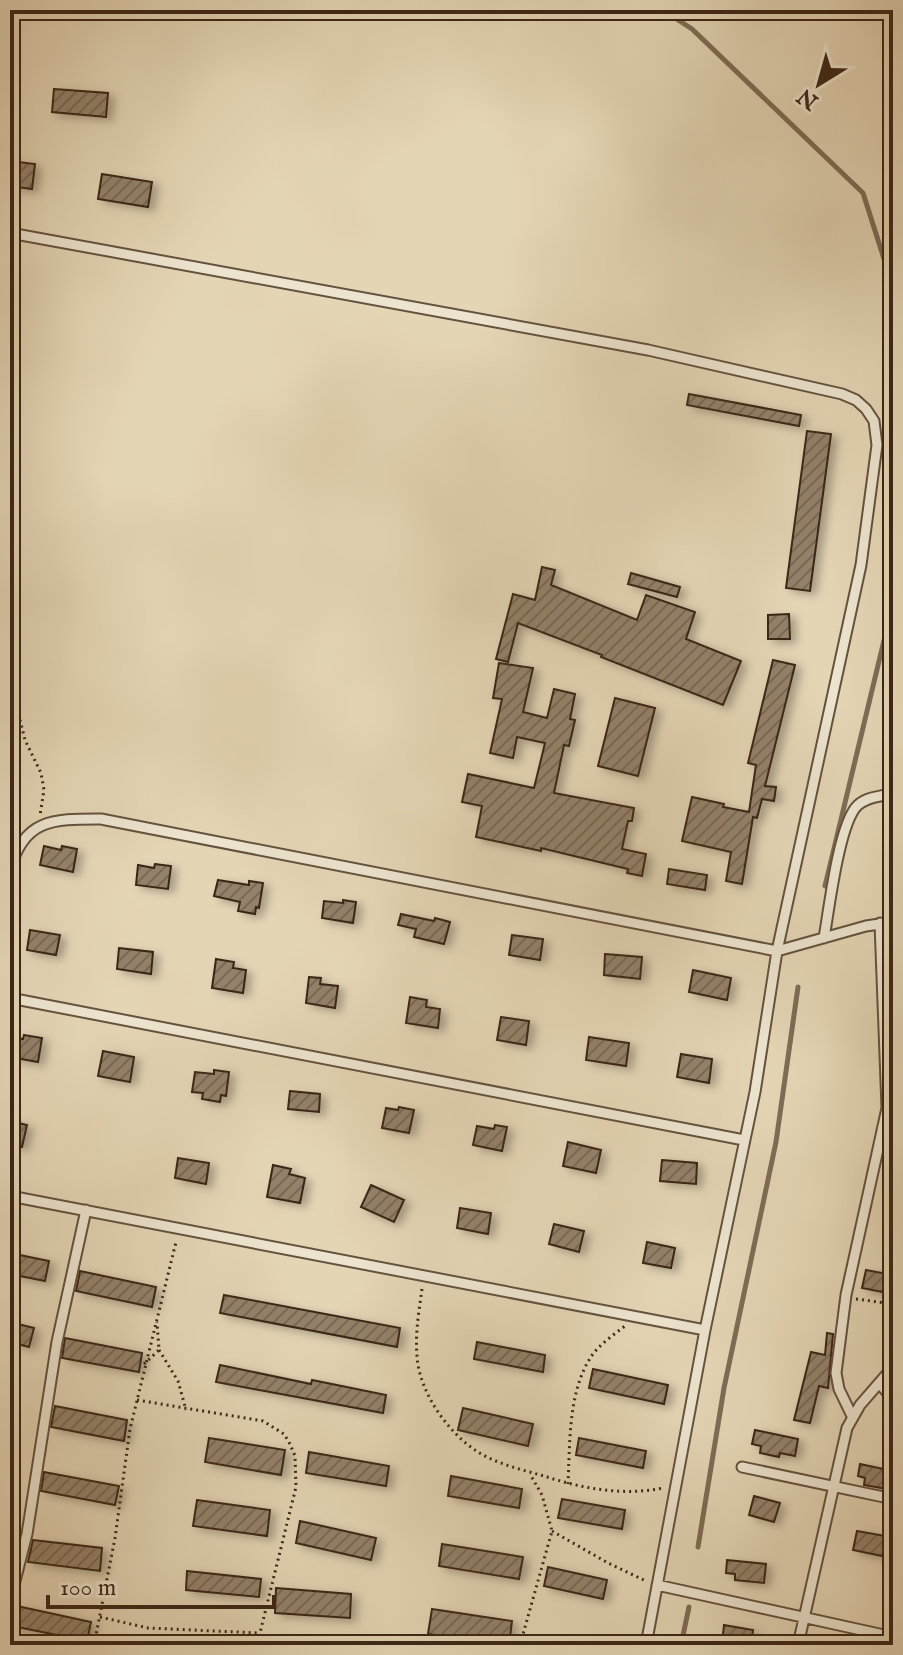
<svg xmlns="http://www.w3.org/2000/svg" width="903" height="1655" font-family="'IM FELL English',serif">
	<defs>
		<pattern id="building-hatch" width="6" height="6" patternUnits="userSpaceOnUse" patternTransform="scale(2)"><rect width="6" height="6" fill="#938169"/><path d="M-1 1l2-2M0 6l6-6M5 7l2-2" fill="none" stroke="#796955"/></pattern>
		<filter id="shadow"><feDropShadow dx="6" dy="3.5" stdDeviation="4" flood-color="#0004"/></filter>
	</defs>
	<rect width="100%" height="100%" fill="#e4d5b5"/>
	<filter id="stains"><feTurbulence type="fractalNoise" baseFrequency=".0025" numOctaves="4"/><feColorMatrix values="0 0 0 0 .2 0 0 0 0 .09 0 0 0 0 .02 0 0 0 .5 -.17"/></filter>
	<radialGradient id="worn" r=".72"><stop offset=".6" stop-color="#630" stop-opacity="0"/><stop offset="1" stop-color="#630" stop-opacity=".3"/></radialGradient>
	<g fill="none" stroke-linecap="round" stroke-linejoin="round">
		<path stroke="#7e6c55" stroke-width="5" d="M663,10L692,29L863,193L893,287
			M825,886L893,603
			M698,1547L724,1388L776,1142L798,987
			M681,1645L689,1607"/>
	</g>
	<path fill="url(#building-hatch)" stroke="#3b2616" stroke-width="2" filter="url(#shadow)" d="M54,89L108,93L106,117L52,112Z
		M10,161L35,164L32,189L10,186Z
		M102,174L152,182L148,207L98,199Z
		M689,394L801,415L799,426L687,405Z
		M807,431L831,434L810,591L786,588Z
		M542,567L555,570L551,585L637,620L646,595L695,612L686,639L741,661L723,705L601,657L602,655L518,623L508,662L496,659L513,594L535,600Z
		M631,573L680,587L677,597L628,584Z
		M789,614L790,639H768V615Z
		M773,660L795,665L765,786L776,787L774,801L762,799L757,818L753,817L742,884L726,881L731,852L682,841L692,797L724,804L723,807L749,812L756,765L748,763Z
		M499,663L533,668L523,712L547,718L554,689L575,694L570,719L575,720L569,746L564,745L554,793L634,808L632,821H628L622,849L646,854L642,876L627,873L628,869L541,848V851L476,837L482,806L462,802L468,774L534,788L545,743L517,737L513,758L490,753L502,699L493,698Z
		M615,698L655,708L638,776L598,766Z
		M44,846L61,850L62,846L77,849L73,872L40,865Z
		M155,864L171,866L168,889L136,885L138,865L154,868Z
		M669,869L707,875L705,890L667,884Z
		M218,880L249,885V881L263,883L259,908L256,907L255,914L238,911L240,902L214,896Z
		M343,900L356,902L353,923L322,918L324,901L343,903Z
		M401,914L434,921L435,918L450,922L444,944L414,937L416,929L398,925Z
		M30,930L60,935L56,955L27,950Z
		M512,935L543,939L540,960L509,955Z
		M119,948L153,952L151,974L117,969Z
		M605,954L642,957L640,979L604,975Z
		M216,959L234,962L233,968L246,970L243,993L212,988Z
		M693,970L731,978L727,1000L689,992Z
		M309,977L321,978L320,984L338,986L335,1008L306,1003Z
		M410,997L427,1000L426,1007L440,1009L438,1028L406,1023Z
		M501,1017L529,1021L526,1045L497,1040Z
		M24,1035L42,1038L38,1062L10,1057V1037L23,1039Z
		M589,1037L629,1043L626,1066L586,1060Z
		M103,1051L134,1057L130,1082L98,1076Z
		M681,1054L712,1059L709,1083L677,1077Z
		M214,1070L229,1072L226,1096L221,1095L220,1102L202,1099L203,1093L192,1092L195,1072L214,1074Z
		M290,1091L320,1094L319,1112L288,1109Z
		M399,1107L414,1110L409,1133L382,1128L386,1108L398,1110Z
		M10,1121L27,1125L22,1147L10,1144Z
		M495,1125L507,1127L502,1151L473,1145L477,1126L494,1129Z
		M568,1142L601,1150L596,1173L563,1166Z
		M178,1158L209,1163L206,1184L175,1178Z
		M662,1160L697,1163L696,1184L660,1181Z
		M273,1165L291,1169L289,1174L305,1178L300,1203L267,1197Z
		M371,1185L404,1200L394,1222L361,1207Z
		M460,1208L491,1213L488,1234L457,1228Z
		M554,1224L584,1231L579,1252L549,1244Z
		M647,1242L675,1248L671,1268L643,1263Z
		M10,1253L49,1261L45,1281L10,1274Z
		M866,1270L893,1275V1294L862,1288Z
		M80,1271L156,1287L152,1307L76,1291Z
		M224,1295L400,1328L397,1347L220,1313Z
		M10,1322L34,1328L29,1347L10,1342Z
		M827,1333L833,1334L828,1388L819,1386L810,1423L794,1420L811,1352L825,1355Z
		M65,1338L142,1353L139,1372L62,1358Z
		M477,1342L545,1355L543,1372L474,1359Z
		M220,1365L311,1384L312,1380L386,1395L383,1413L216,1382Z
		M593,1369L668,1385L664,1404L589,1388Z
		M55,1406L127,1420L124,1441L51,1427Z
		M463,1408L533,1424L528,1446L458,1430Z
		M755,1430L798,1439L795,1456L780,1453L779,1457L760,1453L761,1446L752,1444Z
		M209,1438L285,1450L281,1475L205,1462Z
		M579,1438L646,1451L643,1468L576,1455Z
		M309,1452L389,1466L386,1486L306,1473Z
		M860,1464L893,1471V1490L864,1485L865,1478L858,1476Z
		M44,1472L119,1486L115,1505L41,1491Z
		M451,1476L522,1489L519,1508L448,1496Z
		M754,1496L780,1503L774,1522L749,1515Z
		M562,1499L625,1510L622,1529L558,1518Z
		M197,1500L270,1510L267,1536L193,1526Z
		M300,1521L376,1538L371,1560L296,1543Z
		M857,1531L891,1537L887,1557L853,1550Z
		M33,1540L102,1548L100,1571L28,1562Z
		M442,1544L523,1557L519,1579L439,1566Z
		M727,1560L766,1564L764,1583L735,1580V1574L726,1573Z
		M548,1567L607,1580L603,1599L544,1586Z
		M187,1571L261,1579L259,1597L186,1590Z
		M276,1588L351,1594L350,1618L275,1613Z
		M17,1606L91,1622L87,1641L12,1626Z
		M432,1609L512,1621L509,1645L428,1634Z
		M724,1625L753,1630L751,1645L722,1643Z"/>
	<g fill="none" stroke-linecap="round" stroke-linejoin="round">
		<g stroke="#65523e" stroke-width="13">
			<path id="lane" d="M10,233L648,350L842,394L856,400L866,409L874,421L877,445L861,565L777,951L755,1092L705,1330L646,1645
				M10,870C24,818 54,819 101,819L777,951L866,926L893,922
				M824,938C829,910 839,822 858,805C867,797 881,796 893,794
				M10,998L744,1140
				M10,1196L705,1330
				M879,1383L893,1399
				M852,1416L839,1389L836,1373L846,1295L887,1108L880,923
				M742,1467L893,1499
				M657,1585L893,1637
				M10,1601L27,1534L57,1342L86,1210
				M798,1645L847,1428L860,1405L893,1367
				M886,1645L893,1613"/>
		</g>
		<path stroke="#3b2616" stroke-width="3" stroke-dasharray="2 4" stroke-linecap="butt" d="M10,679L25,740L41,773L44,790L40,815
			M422,1289C419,1311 415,1333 417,1356C419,1392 448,1433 478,1452C499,1465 524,1470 547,1477C585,1489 624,1496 663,1488
			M856,1299L893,1304
			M159,1350L178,1381L186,1410
			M144,1364L159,1350L157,1322
			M137,1400L263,1421L284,1434L290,1444L295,1456L296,1487L257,1645
			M568,1484C570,1445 568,1395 589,1360C597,1346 612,1336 625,1326
			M552,1531L608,1563L646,1581
			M100,1617L148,1628L259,1633
			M94,1645L115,1538L130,1429L176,1242
			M520,1645L552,1531L542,1495L530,1474"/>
		<use href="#lane" stroke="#ede4cf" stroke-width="9"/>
	</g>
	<rect width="903" height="1655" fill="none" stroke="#e4d5b5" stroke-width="40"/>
	<rect x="12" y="12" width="879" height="1631" fill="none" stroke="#3b2616" stroke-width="4"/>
	<rect x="20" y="20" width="863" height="1615" fill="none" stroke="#3b2616" stroke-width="2"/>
	<g transform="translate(819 84) rotate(217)" stroke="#ede4cf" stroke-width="6" paint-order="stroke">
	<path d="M0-6L14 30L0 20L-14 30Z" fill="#3b2616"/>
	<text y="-12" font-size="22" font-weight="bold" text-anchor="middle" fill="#3b2616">N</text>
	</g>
	<path d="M48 1595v12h226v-12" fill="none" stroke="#3b2616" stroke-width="4"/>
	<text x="60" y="1595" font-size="24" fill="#3b2616" stroke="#ede4cf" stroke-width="6" paint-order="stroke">100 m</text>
	<rect width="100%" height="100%" filter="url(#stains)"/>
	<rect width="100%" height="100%" fill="url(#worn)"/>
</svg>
